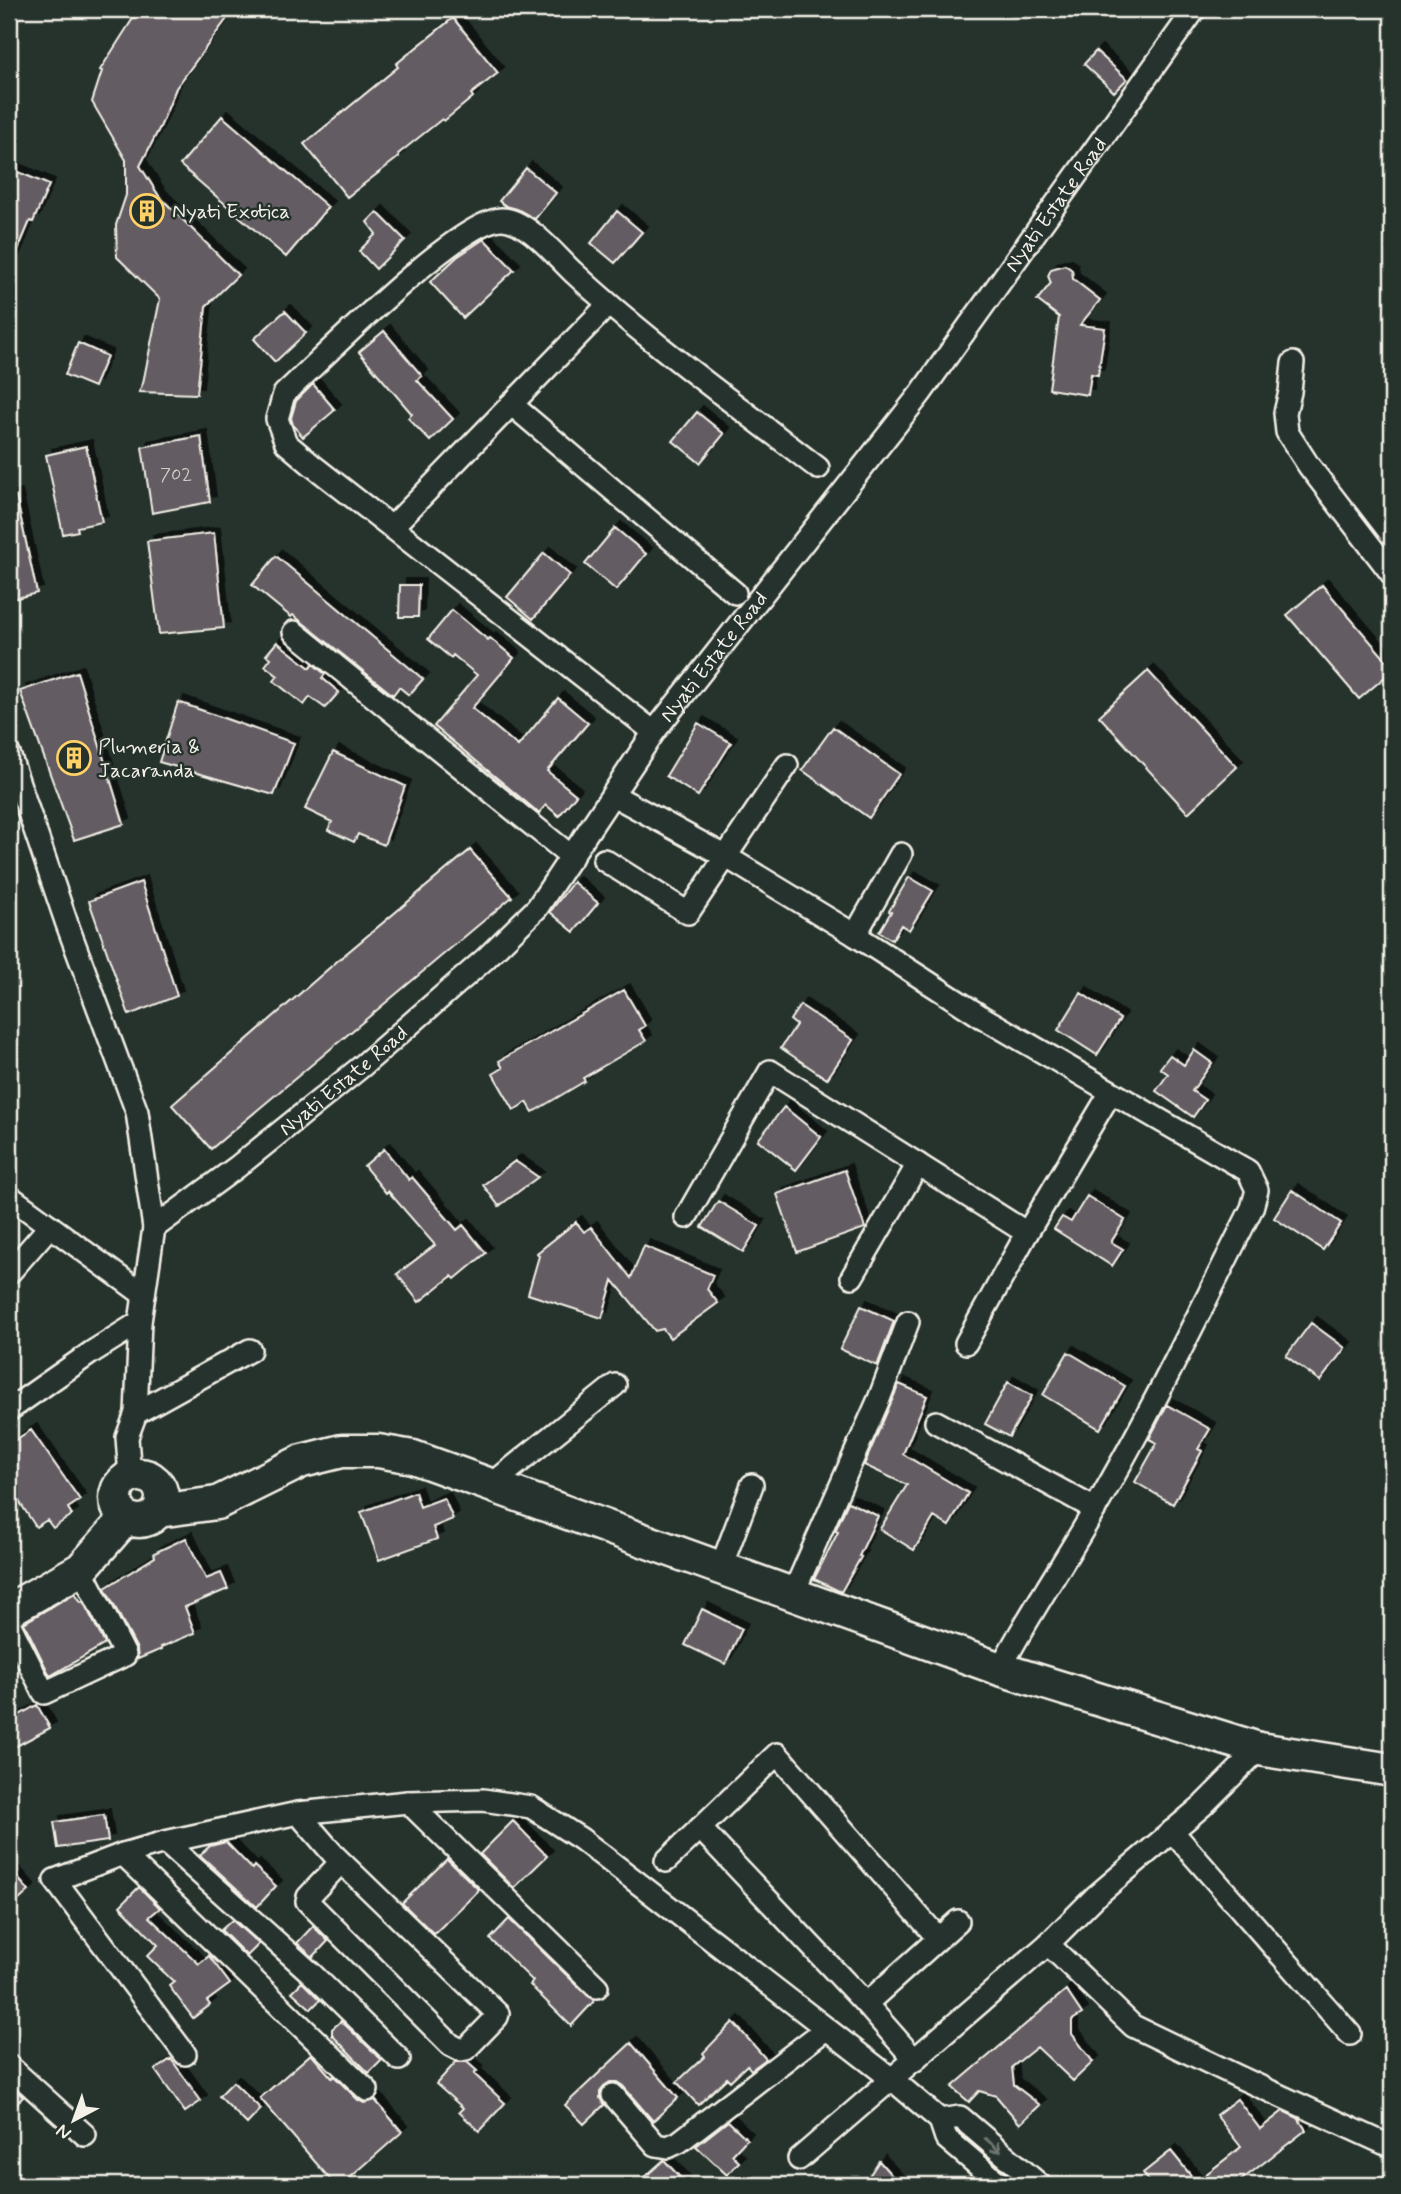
<svg xmlns="http://www.w3.org/2000/svg" width="1401" height="2194" font-family="Mynerve,sans-serif">
	<defs>
		<filter id="shadow"><feDropShadow dx="6" dy="-6" stdDeviation="0" flood-color="#0009"/></filter>
	</defs>
	<rect width="100%" height="100%" fill="#26332d"/>
	<filter id="ink" filterUnits="userSpaceOnUse"><feTurbulence type="fractalNoise" baseFrequency=".0143" numOctaves="2"/><feDisplacementMap in="SourceGraphic" scale="14" xChannelSelector="R" yChannelSelector="G"/><feConvolveMatrix kernelMatrix="1 2 1 2 8 2 1 2 1" color-interpolation-filters="sRGB"/></filter>
	<g filter="url(#ink)">
		<path fill="#635b62" stroke="#f4f1e8" stroke-width="2" filter="url(#shadow)" d="M139,9H234L176,88L161,125L140,166L159,196L238,275L206,306L197,394L139,392L143,383L160,299L117,257L116,225L126,195V160L92,102L102,71L100,70Z
			M453,18L498,73L471,94L473,97L444,121L442,119L398,154L399,157L347,197L304,144L398,67L396,64Z
			M1096,51L1127,79L1114,92L1084,64Z
			M222,116L328,207L286,257L180,165Z
			M9,168L49,185L33,222L30,221L9,271Z
			M526,168L556,193L535,219L517,209L506,206L499,201Z
			M617,211L642,232L615,263L591,243Z
			M377,212L405,240L376,269L359,251L376,234L367,222Z
			M484,239L514,270L463,318L430,282L457,257Z
			M1065,265L1072,270L1073,279L1100,300L1080,325L1105,328L1098,375L1091,374L1088,395L1049,389L1059,317L1037,300L1051,283L1048,276L1051,269Z
			M285,311L306,333L275,362L254,339Z
			M384,331L422,376L417,380L453,419L430,441L408,418L412,414L359,352Z
			M78,343L107,356L94,387L65,375Z
			M313,384L335,410L303,437L293,425L291,418L296,401Z
			M697,412L724,434L700,463L673,441Z
			M201,436L210,502L152,513L142,447Z
			M86,446L102,522L77,527L78,531L63,534L46,455Z
			M16,496L37,593L9,600V497Z
			M615,528L646,554L616,590L585,564Z
			M214,533L224,628L159,634L147,541Z
			M544,553L570,575L533,619L507,597Z
			M276,556L423,679L409,695L399,687L393,695L302,622L293,615L291,617L252,585Z
			M400,585H419L418,617H399Z
			M1322,585L1392,667V671L1359,699L1287,615Z
			M452,610L488,640L490,638L514,658L472,708L518,746L558,698L588,723L547,771L576,795L559,816L546,805L539,813L434,726L477,675L453,655L451,658L428,639Z
			M277,642L310,668L313,664L325,674L322,678L339,692L325,708L310,697L304,705L274,681L278,676L265,666L271,658L266,655Z
			M1148,671L1237,767L1188,813L1099,716Z
			M77,672L124,824L74,840L20,691Z
			M178,702L294,743L274,795L159,762Z
			M698,723L731,743L698,796L666,776Z
			M833,727L899,774L869,818L802,770Z
			M333,752L405,786L384,845L358,834L354,842L328,830L332,822L305,809Z
			M470,850L512,897L211,1149L172,1105L342,957Z
			M909,877L933,891L909,930L901,925L892,940L879,932L891,912L889,911Z
			M141,882L177,996L129,1015L89,901Z
			M573,882L598,903L574,932L550,912Z
			M624,990L645,1026L639,1030L646,1041L583,1078L585,1081L533,1112L527,1102L514,1110L493,1074L503,1068L499,1061Z
			M1081,993L1120,1019L1097,1055L1058,1030Z
			M800,1005L853,1040L827,1079L781,1048L796,1025L790,1020Z
			M1194,1050L1212,1063L1192,1091L1205,1100L1193,1117L1156,1091L1168,1074L1160,1068L1170,1055L1184,1065Z
			M784,1107L821,1137L796,1170L758,1140Z
			M384,1149L409,1180L412,1177L457,1230L463,1225L486,1253L455,1279L452,1276L419,1302L397,1274L435,1245L388,1191L386,1193L364,1166Z
			M515,1161L538,1177L499,1206L483,1185Z
			M845,1170L865,1228L797,1252L777,1194Z
			M1292,1190L1341,1223L1323,1250L1274,1218Z
			M1087,1196L1125,1220L1111,1242L1123,1249L1112,1266L1054,1229L1062,1217L1071,1222Z
			M718,1201L759,1226L743,1252L702,1227Z
			M576,1222L584,1232L591,1227L631,1278L644,1246L713,1275L707,1289L718,1303L670,1338L663,1329L655,1331L613,1280L602,1318L528,1294L539,1256L537,1253Z
			M861,1306L894,1321L877,1366L840,1349Z
			M1311,1323L1345,1348L1320,1381L1286,1356Z
			M1068,1352L1125,1386L1100,1429L1043,1395Z
			M1008,1382L1032,1396L1009,1437L985,1424Z
			M899,1384L927,1396L903,1454L968,1493L949,1526L934,1517L914,1550L880,1529L907,1485L864,1465Z
			M1167,1405L1210,1429L1198,1449L1202,1451L1173,1504L1135,1482L1157,1443L1149,1439Z
			M31,1430L80,1500L68,1508L72,1515L53,1528L47,1520L36,1527L9,1486V1444Z
			M415,1492L420,1507L444,1498L453,1519L433,1527L437,1539L379,1560L361,1512Z
			M848,1502L878,1516L859,1556L861,1557L841,1592L814,1579L838,1532L835,1531Z
			M186,1538L206,1579L221,1573L228,1589L185,1607L195,1633L161,1647L162,1649L138,1659L137,1649L105,1588L155,1557L154,1553Z
			M75,1593L81,1602L83,1601L105,1644L50,1676L24,1623Z
			M702,1609L742,1629L725,1664L685,1645Z
			M37,1705L50,1728L9,1750V1721Z
			M104,1815L108,1841L58,1848L54,1822Z
			M513,1821L547,1856L514,1888L480,1854Z
			M226,1842L252,1869L254,1866L276,1886L257,1907L200,1855L210,1846Z
			M447,1859L479,1890L434,1934L402,1903Z
			M9,1868L29,1891L9,1909Z
			M139,1887L160,1908L149,1917L199,1964L209,1956L230,1984L207,2001L210,2005L193,2018L169,1986L174,1982L147,1956L158,1945L120,1906Z
			M509,1919L588,1996L595,2000L571,2026L530,1985L533,1981L490,1939Z
			M232,1920L259,1944L247,1956L221,1930Z
			M313,1926L328,1941L313,1957L297,1943Z
			M302,1982L320,2000L311,2009L292,1992Z
			M1066,1990L1082,2014L1072,2020V2034L1093,2062L1073,2081L1037,2047L1012,2067L1014,2085L1040,2105L1020,2124L996,2096L979,2091L969,2102L952,2087Z
			M341,2021L382,2060L369,2073L332,2035V2029Z
			M733,2022L766,2059L751,2070L747,2065L730,2081L727,2078L698,2105L677,2082L705,2056L703,2053Z
			M631,2043L678,2098L653,2121L623,2086L617,2082H610L604,2086L600,2091V2098L604,2105L584,2124L565,2105Z
			M311,2054L332,2078L334,2076L358,2100L364,2103L375,2100L402,2132L342,2185H335L260,2098Z
			M171,2059L201,2101L185,2112L155,2070Z
			M456,2062H467L477,2071L474,2074L505,2103L479,2131L459,2112L463,2108L436,2084Z
			M233,2082L261,2109L247,2124L219,2096Z
			M9,2083L23,2097L9,2111Z
			M1237,2099L1260,2129L1283,2111L1298,2118L1306,2130L1235,2185H1152L1143,2173L1171,2151L1196,2182L1241,2147L1216,2115Z
			M728,2121L747,2139L732,2155L739,2162L727,2175L696,2146Z
			M664,2160L687,2185H636Z
			M879,2161L900,2185H863Z"/>
		<g fill="none" stroke-linecap="round" stroke-linejoin="round">
			<g stroke="#f4f1e8" stroke-width="26">
				<g id="minor">
					<path d="M1293,363L1290,392L1285,413L1287,432L1309,466L1392,574"/>
					<path d="M511,404L735,593"/>
					<path d="M393,526L608,305"/>
					<path d="M294,632L572,857"/>
					<path d="M654,732L312,465L286,443L277,419L284,394C321,360 459,219 502,219C526,219 556,256 573,272C649,343 736,404 818,468"/>
					<path d="M9,754L67,924L137,1112L154,1228L140,1322L136,1413L127,1437L130,1477"/>
					<path d="M613,795L725,856L855,935L982,1017L1234,1163L1248,1171L1257,1190L1252,1208C1201,1309 1152,1411 1095,1509C1064,1563 1029,1614 1000,1669"/>
					<path d="M604,860L688,913L787,765"/>
					<path d="M855,935L901,854"/>
					<path d="M9,1196L144,1295"/>
					<path d="M686,1217L770,1071L1027,1233"/>
					<path id="s1" d="M154,1228L237,1167L361,1067L485,959L537,908L654,732L921,393L1195,9"/>
					<path d="M9,1273L50,1226"/>
					<path d="M852,1277L918,1164"/>
					<path d="M966,1343L1027,1233L1111,1092"/>
					<path d="M9,1410L92,1352L140,1322"/>
					<path d="M136,1413L250,1350"/>
					<path d="M936,1422L1095,1509"/>
					<path d="M491,1485L615,1385"/>
					<path d="M721,1567L752,1485"/>
					<path d="M793,1594L879,1399L908,1322"/>
					<path d="M9,1623L44,1693L125,1655L81,1569"/>
					<path d="M408,1802L597,1987"/>
					<path d="M298,1813L335,1856L498,2014L497,2017L466,2049L461,2050L451,2045L307,1901L308,1897L341,1862"/>
					<path d="M700,1828L866,2004L915,2060"/>
					<path d="M1172,1831L1350,2034"/>
					<path d="M165,1842L312,1974L399,2059"/>
					<path d="M123,1854L367,2090"/>
					<path d="M666,1861L777,1754L938,1938"/>
					<path d="M1048,1944L1133,2026L1237,2076L1392,2147"/>
					<path d="M866,2004L958,1921"/>
					<path d="M185,2054L55,1880L123,1854L165,1842L298,1813L408,1802L483,1800L531,1807L581,1839L893,2080L940,2120L946,2138L1001,2185"/>
					<path d="M9,2066L85,2135"/>
					<path d="M613,2095L656,2145L668,2147L679,2142L826,2029"/>
					<path d="M940,2120L960,2117L1040,2185"/>
					<path d="M799,2159L1048,1944L1096,1896L1202,1806L1259,1749"/>
				</g>
			</g>
			<g stroke="#f4f1e8" stroke-width="37">
				<path id="secondary" d="M116 1498a23 23 0 1 1 46 0a23 23 0 1 1-46 0Z
					M158,1511L217,1503L302,1461L342,1451H378L413,1457L1000,1669L1259,1749L1392,1770
					M9,1610L81,1569L126,1518"/>
			</g>
			<use href="#minor" stroke="#26332d" stroke-width="21"/>
			<use href="#secondary" stroke="#26332d" stroke-width="32"/>
		</g>
		<defs><path id="oneway-shaft" d="M-6 0H5M1.5-3L5.5 0L1.5 3" fill="none" stroke-width="1.6" stroke-linecap="round" stroke-linejoin="round" transform="scale(1.75)"/></defs>
		<use stroke="#6e766e" href="#oneway-shaft" transform="translate(993 2145) rotate(40)"/>
	</g>
	<defs>
		<g id="building-ring" transform="scale(1.75)"><circle r="9.5" fill="#26332d" stroke="#ffd166" stroke-width="1.5"/><path d="M-4-6H4V6H1V3H-1V6H-4ZM-2.5-4.3h1.7v1.8h-1.7ZM.8-4.3h1.7v1.8H.8ZM-2.5-1h1.7V.8h-1.7ZM.8-1h1.7V.8H.8Z" fill="#ffd166"/></g>
	</defs>
	<g fill-rule="evenodd">
		<use href="#building-ring" x="147" y="211"/>
		<use href="#building-ring" x="74" y="758"/>
	</g>
	<g text-anchor="middle" stroke-width="5" stroke-linejoin="round" paint-order="stroke">
		<g font-size="18" fill="#d0ccc6">
			<text x="176" y="480">702</text>
		</g>
		<g font-size="21" fill="#f4f1e8" stroke="#26332d">
			<text dy="7" stroke="none"><textPath href="#s1" startOffset="1374">Nyati Estate Road</textPath></text>
			<text dy="7" stroke="none"><textPath href="#s1" startOffset="807">Nyati Estate Road</textPath></text>
			<text dy="7" stroke="none"><textPath href="#s1" startOffset="240">Nyati Estate Road</textPath></text>
		</g>
		<g font-size="21" fill="#f4f1e8" stroke="#26332d" text-anchor="start">
			<text x="172" y="218">Nyati Exotica</text>
			<text x="98" y="753">Plumeria &amp;<tspan x="98" dy="24">Jacaranda</tspan></text>
		</g>
	</g>
	<rect width="1401" height="2194" fill="none" stroke="#26332d" stroke-width="35"/>
	<rect x="18" y="18" width="1366" height="2159" fill="none" stroke="#f4f1e8" stroke-width="2.5" filter="url(#ink)"/>
	<g transform="translate(74 2120) rotate(221)" stroke="#26332d" stroke-width="5" paint-order="stroke">
	<path d="M0-5L12 26L0 18L-12 26Z" fill="#f4f1e8"/>
	<text y="-10" font-size="19" font-weight="bold" text-anchor="middle" fill="#f4f1e8">N</text>
	</g>
</svg>
